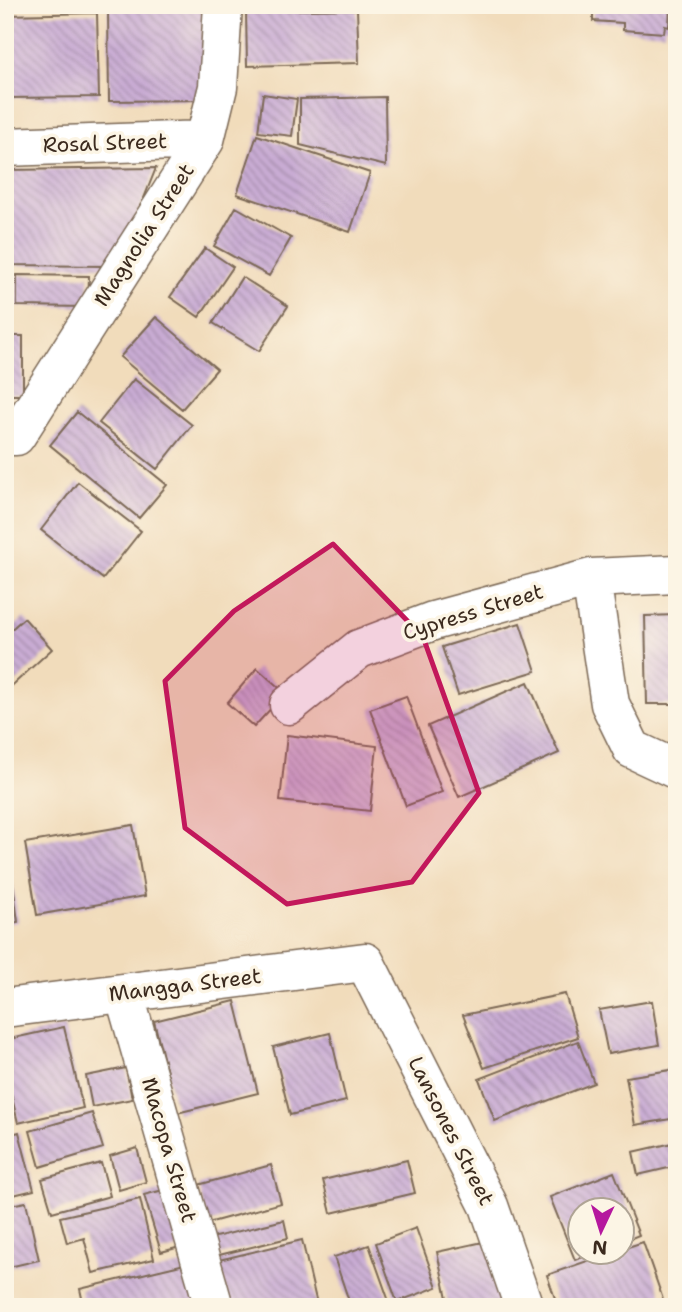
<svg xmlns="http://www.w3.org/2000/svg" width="682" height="1312" font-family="'Shantell Sans',sans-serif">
	<defs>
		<pattern id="building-back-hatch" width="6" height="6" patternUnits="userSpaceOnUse" patternTransform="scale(1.75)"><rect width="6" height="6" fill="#c9acd4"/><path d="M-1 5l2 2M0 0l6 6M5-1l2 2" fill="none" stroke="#a48cab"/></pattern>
	</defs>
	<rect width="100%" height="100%" fill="#fcf5e5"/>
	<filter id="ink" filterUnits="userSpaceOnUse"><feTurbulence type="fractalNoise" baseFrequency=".0143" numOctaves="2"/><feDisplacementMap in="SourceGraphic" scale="14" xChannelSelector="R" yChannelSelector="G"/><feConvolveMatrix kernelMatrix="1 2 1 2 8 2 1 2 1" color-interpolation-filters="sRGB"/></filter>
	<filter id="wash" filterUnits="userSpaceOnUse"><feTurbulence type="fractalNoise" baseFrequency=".00686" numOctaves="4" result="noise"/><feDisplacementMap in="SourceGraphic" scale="28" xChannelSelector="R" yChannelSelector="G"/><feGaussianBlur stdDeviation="1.57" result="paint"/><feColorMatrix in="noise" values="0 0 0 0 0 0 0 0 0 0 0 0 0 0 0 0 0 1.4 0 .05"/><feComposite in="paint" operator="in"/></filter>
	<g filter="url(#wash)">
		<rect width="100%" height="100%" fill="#f1dcbb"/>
		<g id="blocks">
			<path fill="url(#building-back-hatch)" d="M549,5H670L669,27L665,26L664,33L623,30V23L593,21V10L549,7Z
				M203,8L204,100L109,101L108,9Z
				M357,9L359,63L247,66L246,11Z
				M97,13L99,97L5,98V15Z
				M263,94L297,99L292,136L258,132Z
				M385,97L386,166L300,145V99Z
				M257,135L370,173L350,232L237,194Z
				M156,168L134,223L106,266L5,265V170Z
				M236,207L291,238L269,276L214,246Z
				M205,248L233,267L199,317L170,297Z
				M17,275L89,276L88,307L17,306Z
				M242,277L288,306L259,351L213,323Z
				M156,317L217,369L182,409L120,357Z
				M5,336H23V395H5Z
				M134,379L192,425L157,469L99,423Z
				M77,412L167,485L139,518L50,445Z
				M78,482L141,531L103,579L41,530Z
				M5,524H9L8,569H5Z
				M677,615V704H647L645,616Z
				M24,618L52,649L5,692V635Z
				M520,623L536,671L458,695L442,647Z
				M257,668L285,693L254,727L227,703Z
				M528,682L559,753L459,797L428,726Z
				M406,696L442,792L406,806L370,709Z
				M287,735L377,746L370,811L280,801Z
				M133,825L145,896L37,915L25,843Z
				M9,852L18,922L5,924V853Z
				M565,994L578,1037L484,1068L463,1015Z
				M235,1001L258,1093L177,1113L154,1021Z
				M652,1001L659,1045L608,1054L599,1010Z
				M64,1027L83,1108L18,1123L5,1068V1040Z
				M330,1033L346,1101L290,1115L273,1047Z
				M578,1041L594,1083L495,1121L479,1079Z
				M126,1068L132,1099L92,1107L86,1076Z
				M677,1069V1118L635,1125L626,1077Z
				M92,1113L103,1148L40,1167L30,1131Z
				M19,1132L34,1190L5,1197V1136Z
				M677,1142V1166L638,1175L633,1152Z
				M137,1148L146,1182L119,1190L110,1156Z
				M407,1160L415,1193L331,1213L323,1180Z
				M101,1163L110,1196L52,1212L42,1179Z
				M271,1165L281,1203L208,1223L198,1185Z
				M614,1172L639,1235L622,1242V1210H580V1252L594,1253L575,1260L550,1197Z
				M167,1189L184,1246L161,1252L144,1195Z
				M140,1199L154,1259L93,1273L84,1238L67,1243L60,1217Z
				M26,1202L39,1260L5,1268V1206Z
				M284,1220L288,1238L211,1257L207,1239Z
				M416,1228L437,1287L397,1302L376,1243Z
				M302,1240L317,1304L305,1307H230L219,1260Z
				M488,1241L504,1307H449L437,1252Z
				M643,1242L665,1305L659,1307H558L547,1275L613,1252H622V1249Z
				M369,1245L391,1307H351L334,1257Z
				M189,1263L199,1307H84L80,1289Z"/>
		</g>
	</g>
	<g filter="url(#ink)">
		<use href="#blocks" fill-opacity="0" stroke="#7b6855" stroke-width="2"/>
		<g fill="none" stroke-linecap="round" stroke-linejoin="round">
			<g stroke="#7b6855" stroke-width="41">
				<path id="minor" d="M5,147L205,140
					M5,436H16L205,140L218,87L223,5
					M591,578L610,704L632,749L677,770
					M289,705L359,649L433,621L591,578L677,574
					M124,993L214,1307
					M5,1008L365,962L489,1206L524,1307"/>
			</g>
			<use href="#minor" stroke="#fff" stroke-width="38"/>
		</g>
	</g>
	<path fill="#c2185b" fill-opacity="0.2" stroke="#c2185b" stroke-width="5" stroke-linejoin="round" d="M333,544L423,637L479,793L412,882L287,904L185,828L165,681L234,611Z"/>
	<g text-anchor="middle" stroke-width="7" stroke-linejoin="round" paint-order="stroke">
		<g font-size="21" fill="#3b2a1e" stroke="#fcf5e5">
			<text transform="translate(105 143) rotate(-2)" y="7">Rosal Street</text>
			<text transform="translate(144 235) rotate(-57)" y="7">Magnolia Street</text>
			<text transform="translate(473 612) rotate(-17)" y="7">Cypress Street</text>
			<text transform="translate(185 985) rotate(-7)" y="7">Mangga Street</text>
			<text transform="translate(451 1131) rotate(63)" y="7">Lansones Street</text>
			<text transform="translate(169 1150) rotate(74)" y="7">Macopa Street</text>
		</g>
	</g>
	<rect width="682" height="1312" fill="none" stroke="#fcf5e5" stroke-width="28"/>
	<g transform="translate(601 1231) rotate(184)"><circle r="33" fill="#fcf5e5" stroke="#afa495" stroke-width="2"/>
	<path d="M0-5L12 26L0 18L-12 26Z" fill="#b5179e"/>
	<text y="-10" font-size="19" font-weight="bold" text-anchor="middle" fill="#3b2a1e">N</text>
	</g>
</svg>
